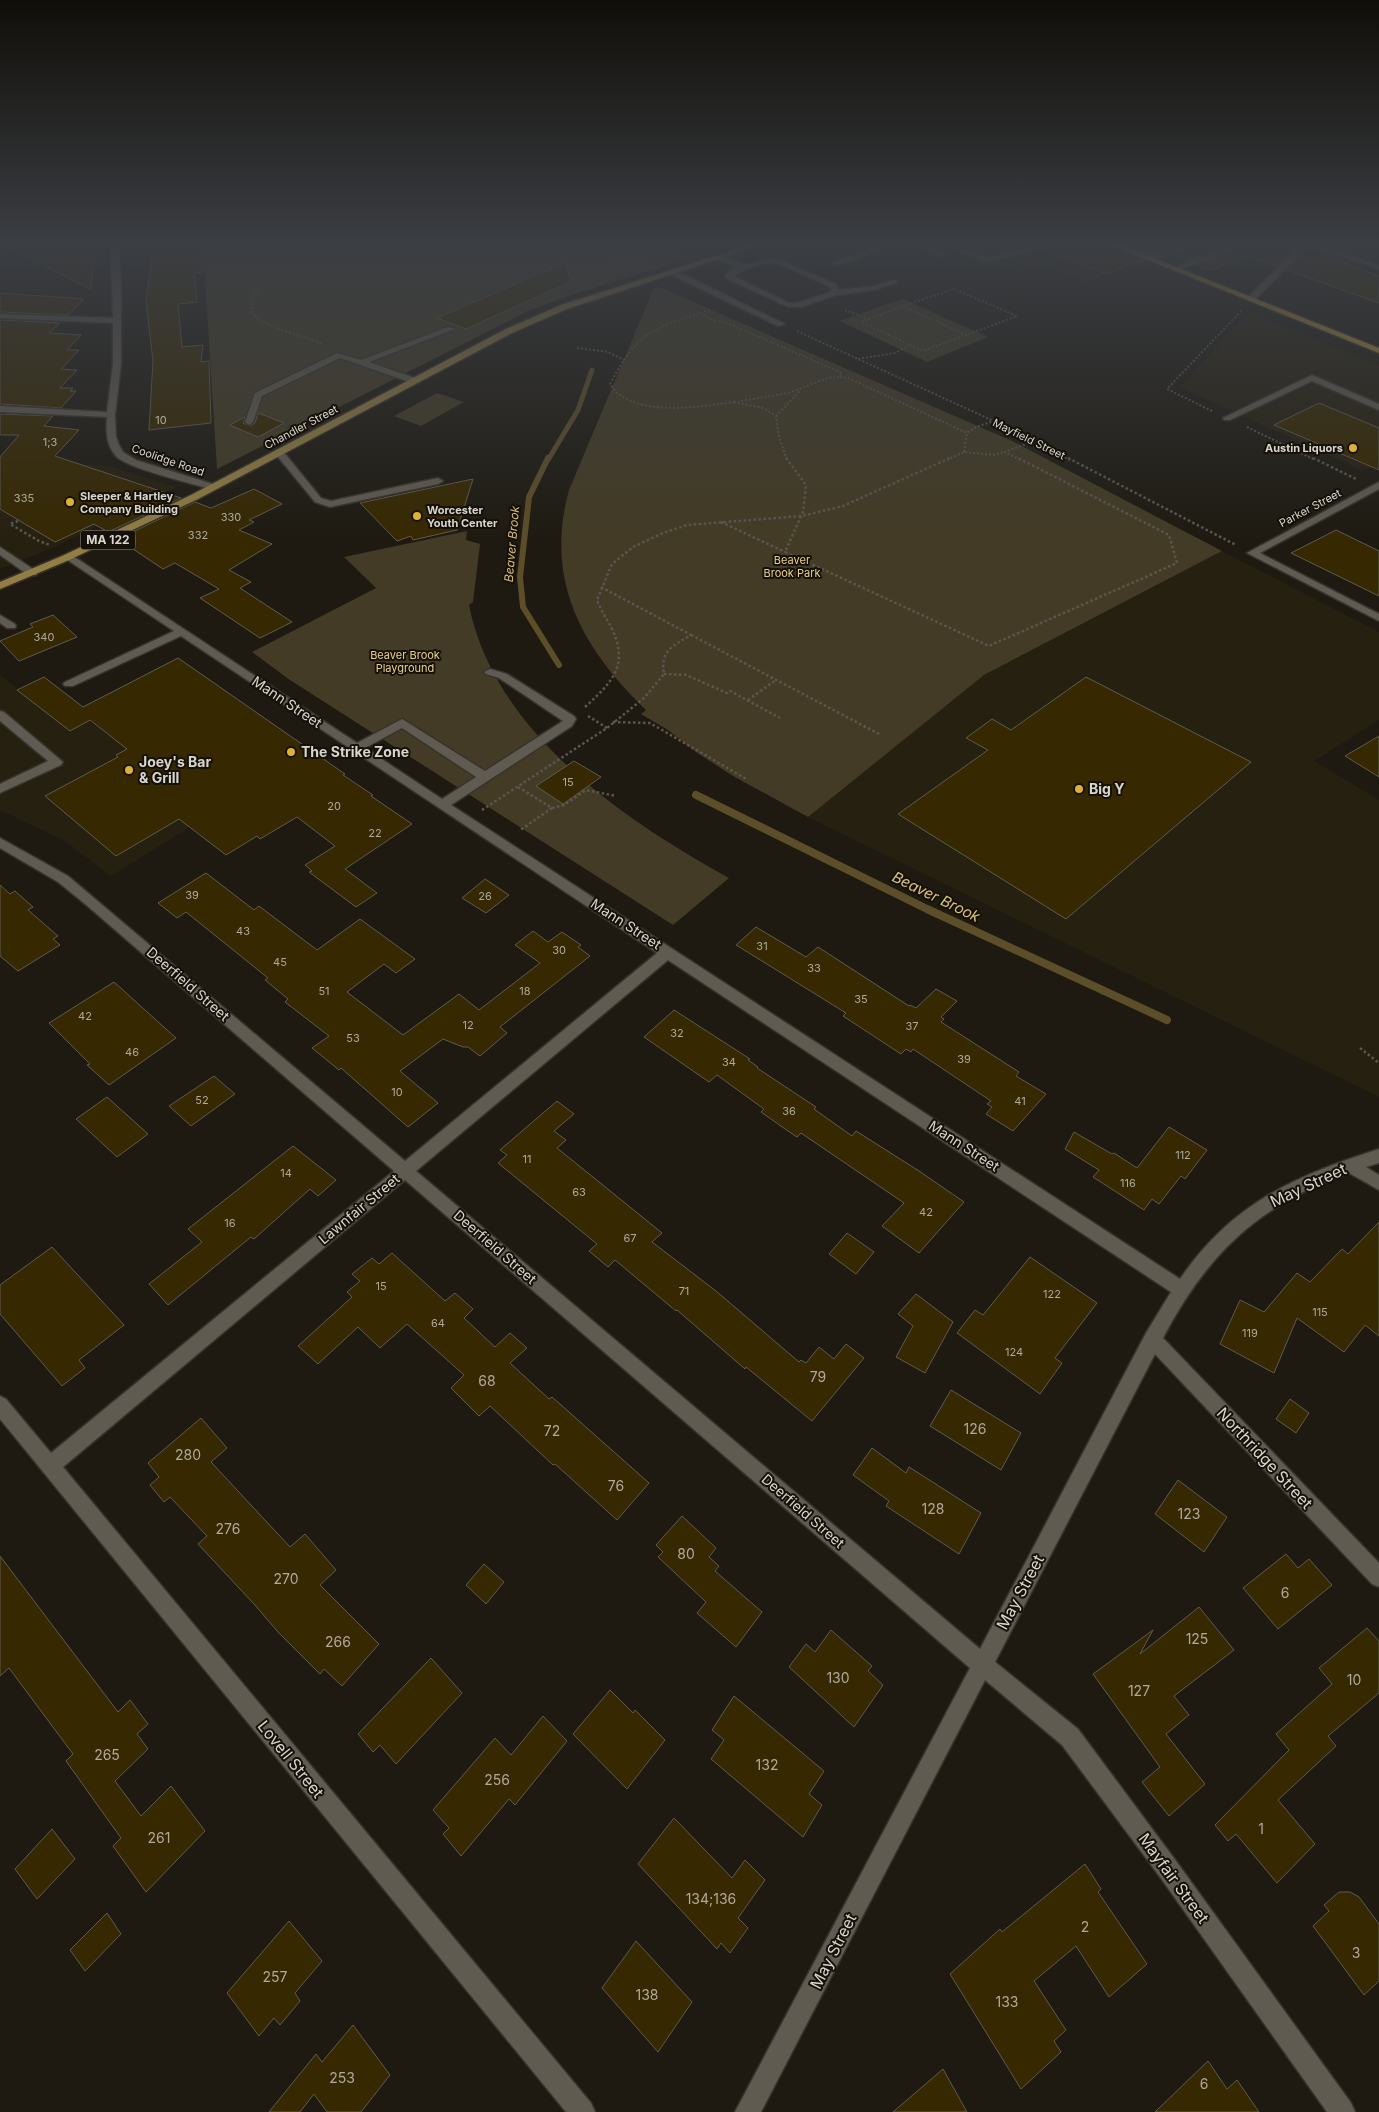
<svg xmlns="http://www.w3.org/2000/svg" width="1379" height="2112" font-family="Inter,sans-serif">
	<rect width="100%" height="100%" fill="#1e1a11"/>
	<path fill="#262010" d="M933,245H1082L1130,266L1086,282L1028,258L993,269Z
		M1248,313L1379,365V463L1363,471L1180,387Z
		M0,460L109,466L176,487L59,545L0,569Z
		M1222,551L1379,632V720L1314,761L1379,800V1097L808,817L971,682Z
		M0,675L70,731L90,721L213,813L111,876L65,841L0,810Z"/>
	<path fill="#433b25" d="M203,245H660L689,258L571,295L528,311L217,469Z
		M659,287L1012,441L1222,551L984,675L808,817L733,776L696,752L668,730L641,714L646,710C582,648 544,581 569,490L654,288Z
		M902,299L912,303L988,337L927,362L840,321Z
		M437,393L464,402L421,426L394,416Z
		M467,531L466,540L480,544L473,602L469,605C494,732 624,820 729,878L673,925L290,680L252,652L376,588L344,557Z"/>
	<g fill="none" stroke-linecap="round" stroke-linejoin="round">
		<path stroke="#5c4e29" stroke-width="5" d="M548,460L578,410L592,370"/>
		<path stroke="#5c4e29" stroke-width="6" d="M548,458L529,497L520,577L523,607L559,665"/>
		<path stroke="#5c4e29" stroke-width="8" d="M696,795L927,909L1167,1020"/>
	</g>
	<path fill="#362801" stroke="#5f5b4f" d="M4,245H84L85,250L94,257L91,289Z
		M154,245H200L203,272L194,273L197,302L178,304L182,347L203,345L201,362L209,361L211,423L149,430L153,361L146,301Z
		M1054,245H1109L1144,260L1105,274L1044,249Z
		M1126,245H1176L1150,254Z
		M1195,245H1206L1214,251L1187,261L1172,255Z
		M1222,245H1298L1276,266L1251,257L1210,270L1198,265L1232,252L1231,249Z
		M1326,245H1361L1347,252Z
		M1310,247L1338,257L1334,259L1379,276V303L1287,270Z
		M564,263L572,281L466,329L437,318Z
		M0,293L84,299L68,315L0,312Z
		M0,320L60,323L49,333L81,335L67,350H79L61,369L77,370L60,388H73L70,391H76L61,408L0,404Z
		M1319,403L1379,428V470L1274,425Z
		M258,413L284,423L258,437L230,425L245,417L243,423L250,426L255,423Z
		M0,414L53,416L44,426L79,430L55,456L181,498L108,532L94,524L55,542L0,509V457L19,435H0Z
		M473,479L457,530L413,540L411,536L397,541L360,503Z
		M254,489L282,504L249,520L254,522L239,530L272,544L229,570L251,582L240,588L292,622L260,638L200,598L219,589L175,563L163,569L118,539L195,502L211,508Z
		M1336,530L1379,551V596L1291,553Z
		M53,615L77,637L19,661L0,641L33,627L30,624Z
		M178,658L345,774L343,775L373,795L371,796L412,824L345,869L377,893L356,907L309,872L312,871L305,865L335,846L297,817L260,839L257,836L226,855L179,819L116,856L45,796L118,757L116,755L127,749L90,720L70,731L17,690L44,677L83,707Z
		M1086,677L1251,762L1066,919L898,814L988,750L966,738L992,719L1011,730Z
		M1379,736V777L1345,756Z
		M574,761L601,777L563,804L536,786Z
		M206,873L254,910L259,906L317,950L360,919L415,959L396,973L384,964L347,992L403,1035L459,994L479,1010L540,963L515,945L533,931L548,942L562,932L581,945L578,947L590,956L500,1027L507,1033L480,1056L468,1047H463L443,1039L400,1071L438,1103L408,1127L341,1068L339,1070L312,1048L329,1036L285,1002L288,999L265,980L268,978L186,912L177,918L158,903Z
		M485,879L509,895L486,913L462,898Z
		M0,885L10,894L15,891L33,907L28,910L58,936L53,939L60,945L18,971L0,956Z
		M756,927L806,957L818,947L909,1006L910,1005L916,1008L936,989L957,1001L941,1017L944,1019L941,1022L1019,1072L1016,1076L1046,1094L1013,1131L986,1114L992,1107L987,1104L991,1101L913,1049L911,1052L906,1049L901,1054L843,1016L846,1013L736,945Z
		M114,982L176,1038L109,1085L87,1065L90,1064L49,1023Z
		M674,1010L750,1059L748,1060L758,1067L757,1068L816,1107L814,1109L852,1136L856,1131L919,1171L964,1202L919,1253L882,1226L904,1203L801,1133L797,1137L788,1131L761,1112L764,1109L717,1075L709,1082L644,1037Z
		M214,1076L235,1094L191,1126L169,1106Z
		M107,1097L148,1134L117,1157L76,1119Z
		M557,1101L574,1114L554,1131L566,1140L557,1148L662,1233L652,1242L716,1291L799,1362L801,1360L806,1363L819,1347L834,1359L846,1344L864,1358L812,1421L746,1367L745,1369L677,1310L676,1311L615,1260L608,1267L589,1251L597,1244L498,1163L507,1155L500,1150Z
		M1169,1127L1207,1150L1185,1179L1181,1176L1159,1204L1152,1199L1144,1210L1093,1177L1099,1170L1065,1149L1074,1132L1112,1154L1114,1153L1137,1168Z
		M293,1146L336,1180L318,1196L310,1189L254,1239L251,1237L168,1305L149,1284L202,1242L188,1229Z
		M1379,1222V1336L1365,1325L1344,1352L1297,1318L1274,1373L1220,1344L1240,1300L1264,1312L1297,1273L1310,1282L1342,1249L1348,1254Z
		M847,1233L874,1252L856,1274L829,1254Z
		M52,1247L124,1325L79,1360L85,1368L62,1386L0,1314V1285Z
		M392,1253L445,1301L455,1293L473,1309L464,1318L495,1347L510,1333L527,1348L510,1363L549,1399L552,1397L649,1483L617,1520L555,1464L553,1465L490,1406L479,1416L451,1388L464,1375L407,1324L380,1348L358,1327L318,1364L298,1346L352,1297L347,1292L360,1281L352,1274L372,1258L379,1264Z
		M1030,1257L1097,1303L1055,1358L1062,1363L1040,1394L957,1333L975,1310L983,1315Z
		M916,1294L953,1322L925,1373L896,1357L913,1326L898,1314Z
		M951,1390L1021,1433L1001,1470L930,1426Z
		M1290,1399L1309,1413L1296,1433L1276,1419Z
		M201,1418L227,1448L211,1462L290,1547L305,1534L336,1570L320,1585L379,1644L342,1686L324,1669L320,1674L278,1632L254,1604L198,1544L207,1536L170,1497L164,1502L150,1485L159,1477L148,1463Z
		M872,1448L906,1473L909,1467L981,1513L959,1554L886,1506L889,1501L853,1475Z
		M1178,1480L1227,1517L1204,1552L1155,1514Z
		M682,1516L716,1548L709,1557L719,1566L715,1571L762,1612L736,1647L697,1613L706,1602L658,1557L663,1552L656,1545Z
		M1286,1554L1298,1568L1309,1559L1332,1585L1278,1629L1243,1588Z
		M0,1556L118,1712L130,1700L148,1724L137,1734L148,1749L115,1781L141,1816L171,1786L205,1831L146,1892L113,1846L121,1838L66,1761L73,1754L9,1668L0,1676Z
		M484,1564L504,1582L486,1604L466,1585Z
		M1199,1607L1234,1650L1174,1696L1189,1715L1166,1734L1205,1784L1169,1816L1142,1782L1160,1767L1093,1674L1153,1630L1140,1654Z
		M1367,1628L1379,1641V1693L1328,1736L1336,1746L1278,1800L1315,1844L1277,1883L1236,1834L1228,1841L1215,1825L1289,1750L1276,1734L1332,1684L1319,1668Z
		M831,1630L872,1666L868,1671L883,1685L854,1727L789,1667L806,1644L815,1652Z
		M431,1658L462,1693L396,1764L380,1745L373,1752L358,1734Z
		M610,1690L633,1713L635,1710L665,1740L627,1789L573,1734Z
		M734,1696L824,1771L809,1794L822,1805L803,1837L711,1759L724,1740L712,1730Z
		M543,1716L567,1741L515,1805L509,1799L461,1856L443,1834L449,1828L433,1810L495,1738L511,1755Z
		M674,1818L732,1878L745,1860L765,1880L738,1918L748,1928L730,1953L721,1943L717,1949L638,1864Z
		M52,1829L75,1859L37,1899L15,1869Z
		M1085,1864L1101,1889L1098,1892L1147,1964L1109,1997L1076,1946L1034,1981L1066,2030L1054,2041L1061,2052L1021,2089L950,1974L1000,1929L1002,1932Z
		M1339,1892H1350L1359,1897L1379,1924V1981L1364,1995L1313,1926L1329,1911L1324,1905Z
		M107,1913L121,1934L85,1971L70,1950Z
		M289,1921L322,1961L295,1993L300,2001L280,2025L274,2018L259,2036L227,1993Z
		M636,1941L692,2002L658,2052L602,1988Z
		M353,2025L390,2075L361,2112H327L314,2094L300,2112H269L316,2054L322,2062Z
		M1208,2061L1227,2089L1237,2080L1259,2112H1155Z
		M943,2069L967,2112H893Z"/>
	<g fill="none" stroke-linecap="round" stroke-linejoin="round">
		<g stroke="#36332f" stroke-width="3">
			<path id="minor" d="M107,245H115L119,250L121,280V364L115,415L116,437L119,445L123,452L136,460L216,485V489H210C191,483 125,468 115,455C106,444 106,431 107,417L0,412V406L107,412L113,364V323L0,318V314L113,318L111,250Z
				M874,245H882L878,251L837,266L830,264L872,247Z
				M918,245H928L946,254L939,256Z
				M943,245H954L987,258L1039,245H1052L986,262Z
				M1182,245H1193L1152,260L1145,258Z
				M1208,245H1218L1230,251L1177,271L1170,269L1219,251Z
				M1301,245H1309L1254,301H1248V297Z
				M1309,245H1320L1379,265V269Z
				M716,255H722L744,265L767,259L780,260L836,284L838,290L874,286L894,280L898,282L875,290L836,295L801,307H788L725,278V274L737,267L716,259ZM767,263L779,264L830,287L831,292L797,303H789L734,276L746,269Z
				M669,270H675L785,324L778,326L669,274Z
				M448,327L455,329L369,362L418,379V383H412L340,358L262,396L253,422L249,425L245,422L255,393L337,353L361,360Z
				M1312,375L1379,404V410L1312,381L1230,420H1224L1223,418Z
				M279,449L282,450L321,498L331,501L438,478L443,481L438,484L330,507L315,502L274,452Z
				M1379,482V489L1260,553L1379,614V621L1247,553Z
				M0,547L36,571L37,573L36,575H28L0,555Z
				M70,554L357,743L402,719L485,771L563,721L499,678L486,674L484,672L490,669L507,674L574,716L576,719L572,726L451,805L1180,1279C1232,1203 1295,1176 1379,1149V1163L1366,1167L1379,1175V1190L1349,1173C1259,1204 1207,1254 1163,1338L1379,1563V1587L1372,1584L1155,1354L995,1662L1078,1729L1176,1861L1351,2103L1355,2112H1327L1160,1877L1062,1745L985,1680L761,2112H735L970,1668L405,1180L63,1467L591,2103L595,2112H566L0,1419V1396L6,1399L51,1453L394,1171L84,903L58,882L0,848V838L68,876L405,1161L657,953L181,636L73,686H65L63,684L65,682L174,631L66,559V555ZM402,728L476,777L442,799L365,748ZM668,960L1171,1292L1146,1333L980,1649L416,1171Z
				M0,615L15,624L16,626L15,628H7L0,623Z
				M0,711L4,712L63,762L61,765L0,793V784L48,761L0,721Z"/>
		</g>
		<g stroke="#36332f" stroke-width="3">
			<path id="major" d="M750,245H761L567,309L512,333L198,499L69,560L0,589V582L62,556L191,495L506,329L561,305Z"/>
		</g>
		<g stroke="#36332f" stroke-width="3">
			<path id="highway" d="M1111,245H1121L1379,348V353Z"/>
		</g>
		<path stroke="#5b574f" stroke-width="2" stroke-dasharray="2 2" stroke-linecap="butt" d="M623,245L628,254L645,262
			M819,245L823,246
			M274,276C211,323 294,330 322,344
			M588,280H586L616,265L628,254
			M903,306L954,289L1017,316L966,335
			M903,306L966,335L923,351L861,322Z
			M710,310C653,329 640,328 610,384C613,388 616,393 620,395C649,416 702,406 735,402
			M845,310L869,319
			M700,313L713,321L725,322L842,373L840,377L828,378L788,393L741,401
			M797,331L1009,428L1070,460
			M577,348L608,352L624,360
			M858,359L895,353L909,345
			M840,377L848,378L967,433
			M734,402L763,408L776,416L779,437L787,460
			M1212,411L1167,389L1241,311
			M776,416L800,391
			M1247,427L1315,460
			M964,452L967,433L974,428L993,421
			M947,460L964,452L993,455L1005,452
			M1020,460L1005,452L1034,441"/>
		<path stroke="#5b574f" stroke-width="2.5" stroke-dasharray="2.5 2.5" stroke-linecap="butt" d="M786,458L806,485L803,512L785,552L989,646L1177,563L1169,535L1018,458
			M1068,458L1236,545
			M1313,458L1356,479
			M18,521L10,524L39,541L50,545
			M721,522L785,552
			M691,635L879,734
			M664,674L686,675L727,693L730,691L780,718
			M748,700L776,680
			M585,707C610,684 629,667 613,631C608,620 601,611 597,600L612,564L633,547L663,533L687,525L802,516L843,506L950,458
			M588,716L607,728
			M613,722L650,723L748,780
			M518,787L552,808L519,831
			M552,808L564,805L586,790L616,796
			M482,810L607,728L644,698L664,674C660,650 673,646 691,635L601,587
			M1360,1048L1379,1063"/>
		<use href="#minor" fill="#605b50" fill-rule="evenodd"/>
		<use href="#major" fill="#937d42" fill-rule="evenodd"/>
		<use href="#highway" fill="#b59339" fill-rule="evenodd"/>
	</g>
	<linearGradient id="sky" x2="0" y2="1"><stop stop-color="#100e09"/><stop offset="0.45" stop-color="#3b3e43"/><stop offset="1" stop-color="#3b3e43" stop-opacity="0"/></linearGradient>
	<rect width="1379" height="541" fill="url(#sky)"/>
	<g fill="#ddb133" stroke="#151108" stroke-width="2">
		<circle cx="1353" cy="448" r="5"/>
		<circle cx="70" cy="502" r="5"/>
		<circle cx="417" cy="516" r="5"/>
		<circle cx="291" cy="752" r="5"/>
		<circle cx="129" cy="770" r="5"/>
		<circle cx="1079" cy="789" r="5"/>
	</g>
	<g text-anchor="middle" stroke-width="4" stroke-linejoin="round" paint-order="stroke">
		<g font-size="11" fill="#b0aa9c">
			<text x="161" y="424">10</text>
			<text x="50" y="446">1;3</text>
			<text x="24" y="502">335</text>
			<text x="231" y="521">330</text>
			<text x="198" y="539">332</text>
			<text x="44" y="641">340</text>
			<text x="568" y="786">15</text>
			<text x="334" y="810">20</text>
			<text x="375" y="837">22</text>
			<text x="192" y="899">39</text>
			<text x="485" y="900">26</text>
			<text x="243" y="935">43</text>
			<text x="762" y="950">31</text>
			<text x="559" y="954">30</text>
			<text x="280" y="966">45</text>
			<text x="814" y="972">33</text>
			<text x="324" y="995">51</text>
			<text x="525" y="995">18</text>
			<text x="861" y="1003">35</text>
			<text x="85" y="1020">42</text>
			<text x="468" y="1029">12</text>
			<text x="912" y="1030">37</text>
			<text x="677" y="1037">32</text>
			<text x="353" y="1042">53</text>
			<text x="132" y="1056">46</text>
			<text x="964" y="1063">39</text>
			<text x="729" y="1066">34</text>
			<text x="397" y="1096">10</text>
			<text x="202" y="1104">52</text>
			<text x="1020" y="1105">41</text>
			<text x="789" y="1115">36</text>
			<text x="1183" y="1159">112</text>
			<text x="527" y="1163">11</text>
			<text x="286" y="1177">14</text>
			<text x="1128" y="1187">116</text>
			<text x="579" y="1196">63</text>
			<text x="926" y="1216">42</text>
			<text x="230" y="1227">16</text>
			<text x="630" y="1242">67</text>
			<text x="381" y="1290">15</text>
			<text x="684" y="1295">71</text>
			<text x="1052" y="1298">122</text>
			<text x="1320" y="1316">115</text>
			<text x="438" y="1327">64</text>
			<text x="1250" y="1337">119</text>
			<text x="1014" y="1356">124</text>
		</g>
		<g font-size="11" fill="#d9d6d0" stroke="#151108">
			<text transform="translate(301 427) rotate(-28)" y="4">Chandler Street</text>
			<text transform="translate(1029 439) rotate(26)" y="4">Mayfield Street</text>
			<text transform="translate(168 460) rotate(19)" y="4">Coolidge Road</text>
			<text transform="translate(1310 508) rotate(-28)" y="4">Parker Street</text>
		</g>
		<g font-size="11" font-weight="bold" fill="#d9d6d0" stroke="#151108" text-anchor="start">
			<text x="1343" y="452" text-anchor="end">Austin Liquors</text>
			<text x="80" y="500">Sleeper &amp; Hartley<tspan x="80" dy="13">Company Building</tspan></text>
			<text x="427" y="514">Worcester<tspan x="427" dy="13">Youth Center</tspan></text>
		</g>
		<g font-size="11" fill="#ead090" stroke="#151108">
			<text x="792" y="564">Beaver<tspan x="792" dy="13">Brook Park</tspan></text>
			<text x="405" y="659">Beaver Brook<tspan x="405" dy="13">Playground</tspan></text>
		</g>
		<rect fill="#151108" stroke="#9e9b94" stroke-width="1" x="80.5" y="530.5" width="55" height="19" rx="4"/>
		<g font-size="12" font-weight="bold" fill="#d9d6d0">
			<text x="108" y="544">MA 122</text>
		</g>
		<g font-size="12" font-style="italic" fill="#dbc181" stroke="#151108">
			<text transform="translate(512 544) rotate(-85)" y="4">Beaver Brook</text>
		</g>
		<g font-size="14" fill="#d9d6d0" stroke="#151108">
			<text transform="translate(287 702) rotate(34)" y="5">Mann Street</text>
			<text transform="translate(626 924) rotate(33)" y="5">Mann Street</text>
			<text transform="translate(188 984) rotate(41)" y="5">Deerfield Street</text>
			<text transform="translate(964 1146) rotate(33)" y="5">Mann Street</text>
			<text transform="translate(359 1209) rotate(-40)" y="5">Lawnfair Street</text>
			<text transform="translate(495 1247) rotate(41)" y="5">Deerfield Street</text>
			<text transform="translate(803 1511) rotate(41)" y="5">Deerfield Street</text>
		</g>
		<g font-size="14" font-weight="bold" fill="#d9d6d0" stroke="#151108" text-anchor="start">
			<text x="301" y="757">The Strike Zone</text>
			<text x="139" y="767">Joey's Bar<tspan x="139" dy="16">&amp; Grill</tspan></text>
			<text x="1089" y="794">Big Y</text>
		</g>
		<g font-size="14" fill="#b0aa9c">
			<text x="818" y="1382">79</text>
			<text x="487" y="1386">68</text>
			<text x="975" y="1434">126</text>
			<text x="552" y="1436">72</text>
			<text x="188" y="1460">280</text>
			<text x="616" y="1491">76</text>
			<text x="933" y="1514">128</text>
			<text x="1189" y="1519">123</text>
			<text x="228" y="1534">276</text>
			<text x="686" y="1559">80</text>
			<text x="286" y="1584">270</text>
			<text x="1285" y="1598">6</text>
			<text x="1197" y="1644">125</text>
			<text x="338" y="1647">266</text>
			<text x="838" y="1683">130</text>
			<text x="1354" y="1685">10</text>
			<text x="1139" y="1696">127</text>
			<text x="107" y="1760">265</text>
			<text x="767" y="1770">132</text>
			<text x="497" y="1785">256</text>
			<text x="1261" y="1834">1</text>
			<text x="159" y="1843">261</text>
			<text x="711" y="1904">134;136</text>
			<text x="1085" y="1932">2</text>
			<text x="1356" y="1958">3</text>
			<text x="275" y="1982">257</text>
			<text x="647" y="2000">138</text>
			<text x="1007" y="2007">133</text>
			<text x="342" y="2083">253</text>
			<text x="1204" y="2089">6</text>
		</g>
		<g font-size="15" font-style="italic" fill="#dbc181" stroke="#151108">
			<text transform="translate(936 897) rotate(26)" y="5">Beaver Brook</text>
		</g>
		<g font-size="16" fill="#d9d6d0" stroke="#151108">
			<text transform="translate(1308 1185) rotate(-25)" y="6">May Street</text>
			<text transform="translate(1265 1458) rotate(47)" y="6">Northridge Street</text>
			<text transform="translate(1020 1592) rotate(-62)" y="6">May Street</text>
			<text transform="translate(291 1759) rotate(51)" y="6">Lovell Street</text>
			<text transform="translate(1174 1878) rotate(54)" y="6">Mayfair Street</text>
			<text transform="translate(833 1951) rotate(-63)" y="6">May Street</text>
		</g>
	</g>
</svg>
